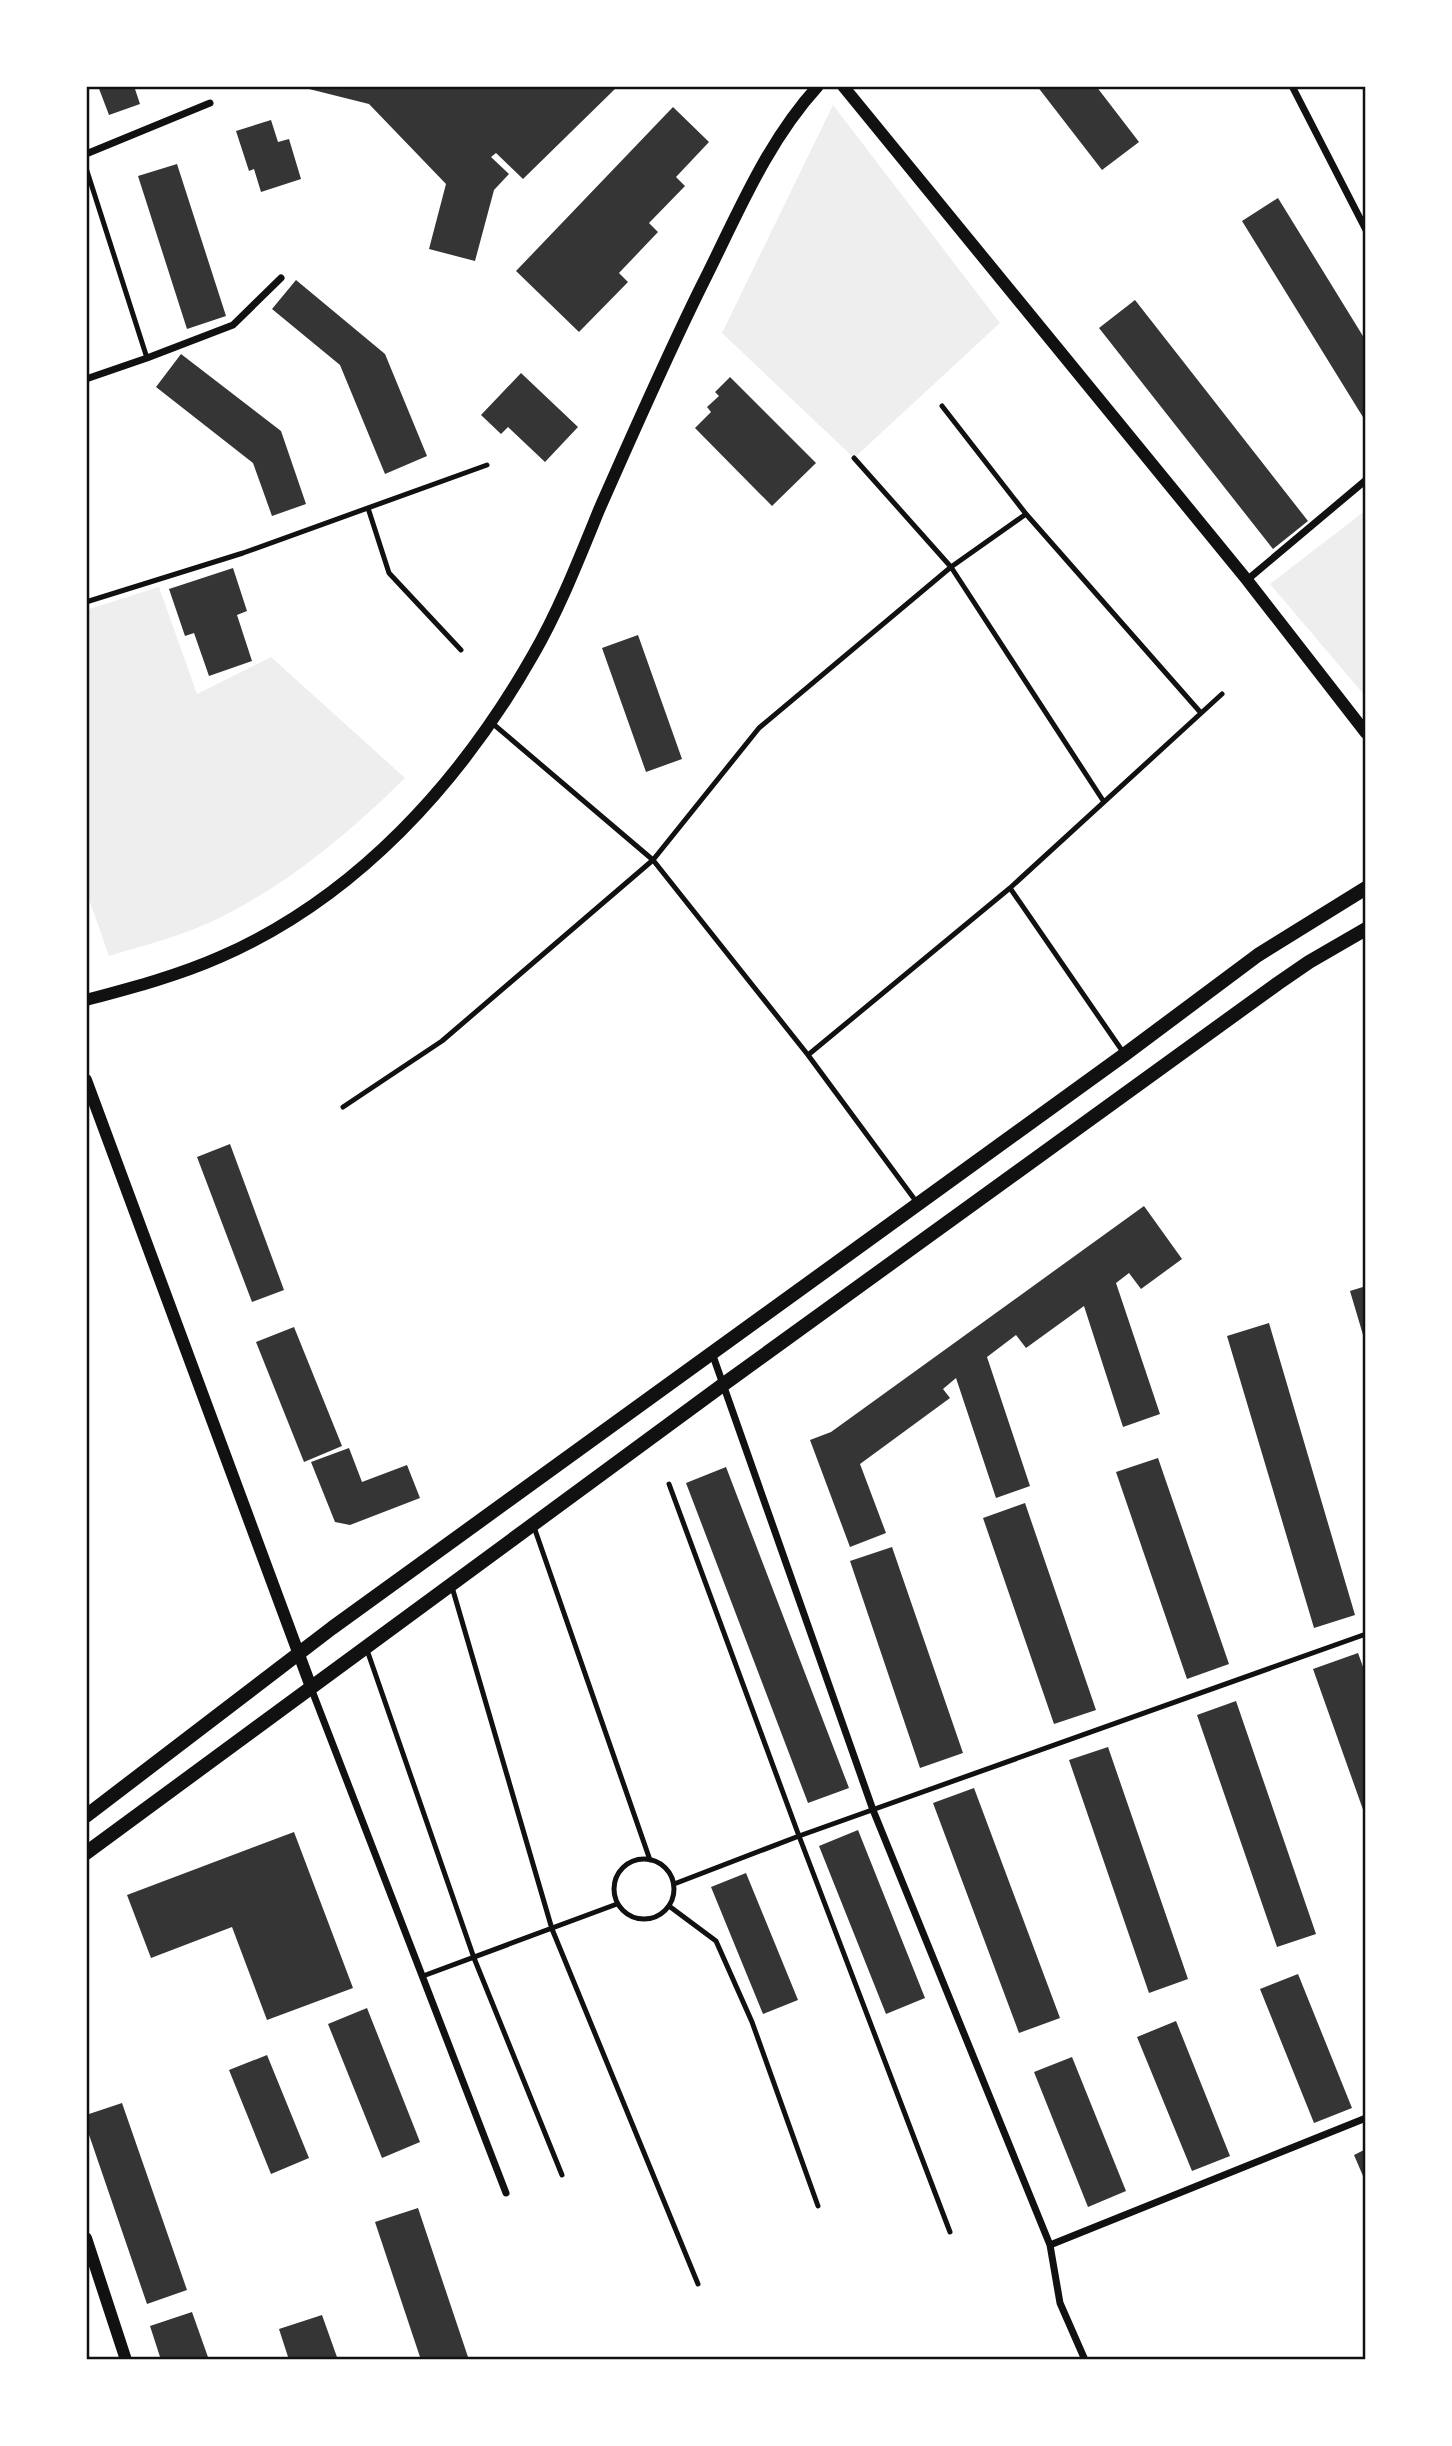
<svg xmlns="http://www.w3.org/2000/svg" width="1452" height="2446" font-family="Karla,sans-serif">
	<rect width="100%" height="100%" fill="#fff"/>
	<path fill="#eee" d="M833,105L1000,323L854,458L722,333Z
		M1366,510V697L1270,584Z
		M159,587L197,694L271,657L405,778C347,835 282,890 206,924C175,938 141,946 109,956L86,891V610Z"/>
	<path fill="#353535" d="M98,86H134L140,104L109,115Z
		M297,86H618L523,179L496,153L491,157L509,174L494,190L475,261L429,249L446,184L369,104Z
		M1037,86H1096L1139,142L1102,170Z
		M673,107L709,142L676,177L685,186L649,223L658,232L619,273L628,282L579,332L516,271Z
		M271,120L278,142L289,139L301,179L261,192L254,169L249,171L236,131Z
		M177,164L226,316L187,329L138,176Z
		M1278,198L1366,341V422L1242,221Z
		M296,280L385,354L427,456L385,474L340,365L272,309Z
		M1135,300L1308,521L1273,549L1099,328Z
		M181,354L281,431L306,504L272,516L253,463L156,387Z
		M521,373L578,427L545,462L508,427L501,434L481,415Z
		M730,377L816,463L772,506L695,428L711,412L707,407L719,396L715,392Z
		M233,568L247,611L237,615L252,661L209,676L194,633L185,636L169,589Z
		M638,635L682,759L646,772L602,648Z
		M230,1144L284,1290L252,1302L197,1157Z
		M1144,1206L1182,1259L1141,1289L1129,1273L1116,1283L1160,1414L1123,1427L1084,1306L1026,1348L1016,1335L987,1357L1030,1486L996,1498L956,1378L943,1389L950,1398L860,1464L886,1533L850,1547L810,1440L831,1432Z
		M1366,1286V1345L1350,1291Z
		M1269,1323L1355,1615L1314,1628L1227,1336Z
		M294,1327L342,1446L304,1462L256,1342Z
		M349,1448L362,1482L407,1465L420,1498L350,1525L335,1522L311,1462Z
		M1158,1458L1229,1664L1187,1679L1116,1472Z
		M726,1467L849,1788L808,1803L686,1483Z
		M1025,1503L1096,1710L1054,1724L983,1518Z
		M892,1547L963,1753L920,1768L850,1561Z
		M1358,1653L1366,1675V1818L1313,1669Z
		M1236,1701L1316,1934L1277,1947L1197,1715Z
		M1108,1747L1188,1979L1149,1993L1069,1760Z
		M974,1788L1060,2018L1019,2033L933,1803Z
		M858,1830L925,1998L886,2014L819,1846Z
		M294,1832L353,1988L267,2020L232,1927L151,1958L127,1895Z
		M746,1873L798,2000L763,2014L711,1887Z
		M1298,1974L1352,2108L1314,2123L1260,1989Z
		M367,2008L420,2142L382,2158L328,2024Z
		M1176,2021L1230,2156L1192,2171L1137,2037Z
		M267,2055L309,2158L271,2174L229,2070Z
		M1072,2057L1126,2191L1088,2207L1034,2072Z
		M122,2103L187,2290L147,2304L86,2126V2115Z
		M1366,2149V2183L1354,2155Z
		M418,2208L469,2360H421L375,2222Z
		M192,2312L209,2360H161L150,2326Z
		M322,2315L338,2360H289L279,2329Z"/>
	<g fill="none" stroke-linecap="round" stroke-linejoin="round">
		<path stroke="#111" stroke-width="5" d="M86,168L147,358
			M942,406L1026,514L1201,713
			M854,458L951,567L1104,802
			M368,508L389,573L461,650
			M86,602L243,553L487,465
			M492,723L653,860L808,1055L918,1204
			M1010,888L1123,1052
			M808,1055L1010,888L1222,694
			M343,1107L442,1041L653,860L759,728L951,567L1026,514
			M669,1484L799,1836L950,2232
			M534,1527L650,1860
			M452,1587L552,1929L698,2284
			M367,1650L474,1958L562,2175
			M614 1889a30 30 0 1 1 60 0a30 30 0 1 1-60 0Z
			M674,1884L799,1836L1366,1634
			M669,1906L716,1941L752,2022L818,2206
			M423,1976L617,1904"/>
		<path stroke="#111" stroke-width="7" d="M1292,86L1366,230
			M86,154L210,103
			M86,379L147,358L233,325L281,278
			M1247,580L1366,480
			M712,1353L873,1810L1050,2245L1060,2303L1085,2360
			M311,1688L506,2193
			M1050,2245L1366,2118"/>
		<path stroke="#111" stroke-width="12" d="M843,86L1247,580L1366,733
			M86,1000C131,988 177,976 220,957C356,898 461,782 533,655C559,610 579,559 599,510C632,435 665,360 701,287C736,218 765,144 818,86
			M86,1080L311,1687
			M86,2238L126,2360"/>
		<path stroke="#111" stroke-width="14" d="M86,1816L332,1628L1124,1055L1258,955L1366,888
			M86,1853L724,1384L1277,984L1309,962L1366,929"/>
	</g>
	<rect width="1452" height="2446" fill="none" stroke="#ffffff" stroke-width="175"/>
	<rect x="88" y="88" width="1276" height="2270" fill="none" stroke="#111" stroke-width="2.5"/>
</svg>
